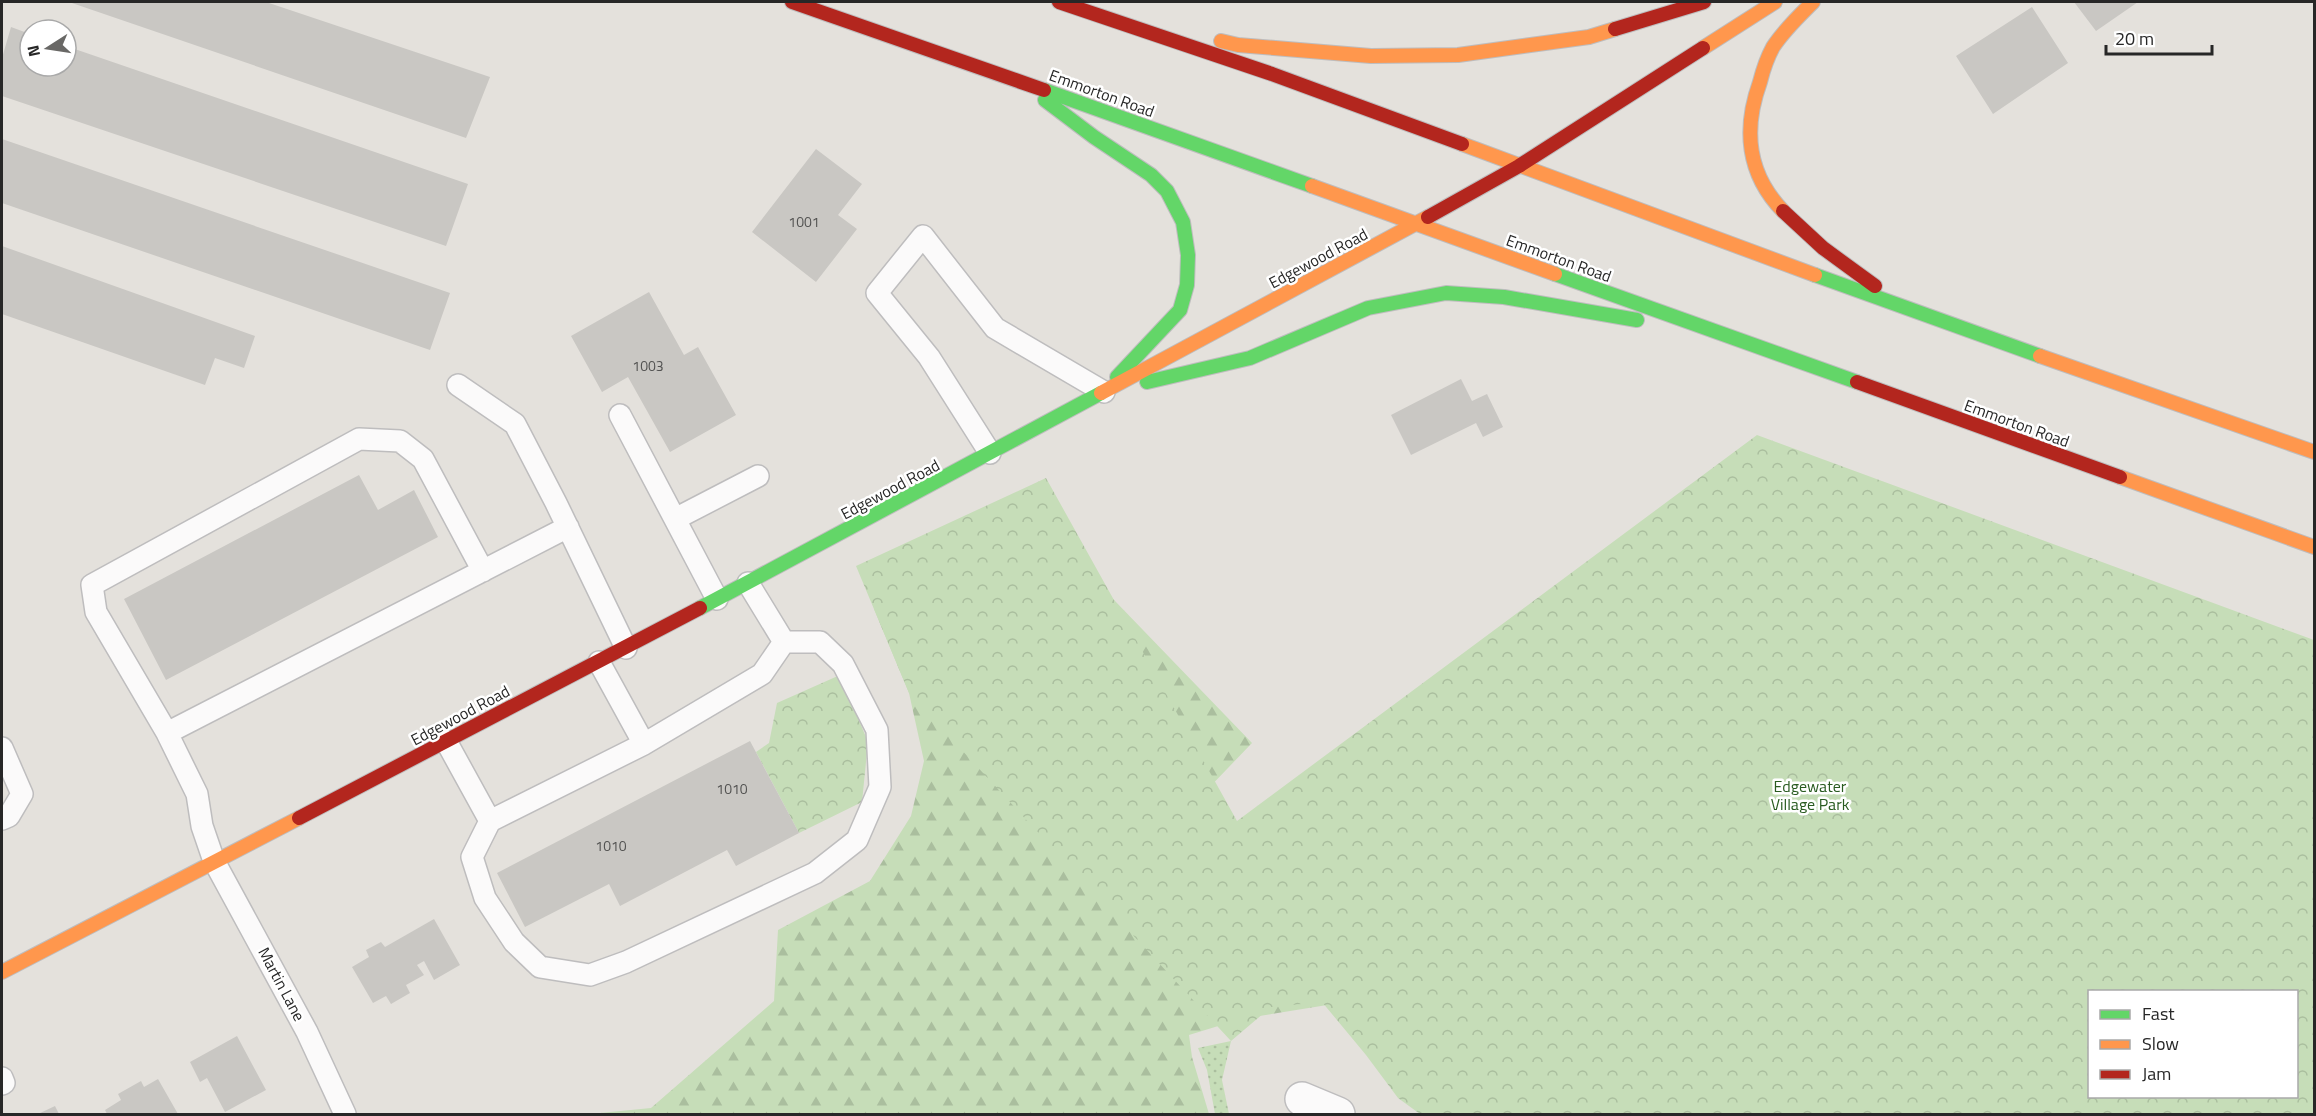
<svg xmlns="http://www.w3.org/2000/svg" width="2316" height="1116" font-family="'Titillium Web',sans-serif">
	<defs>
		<pattern id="grass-dots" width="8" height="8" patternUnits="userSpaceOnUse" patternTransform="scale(1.5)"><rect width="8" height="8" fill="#c6ddb8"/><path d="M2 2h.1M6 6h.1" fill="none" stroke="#aabe9e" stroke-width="1.8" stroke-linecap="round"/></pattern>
		<pattern id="forest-firs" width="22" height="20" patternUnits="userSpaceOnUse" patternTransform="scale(1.5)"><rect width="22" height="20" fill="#c6ddb8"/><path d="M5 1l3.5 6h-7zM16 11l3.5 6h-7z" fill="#aabe9e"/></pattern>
		<pattern id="park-crowns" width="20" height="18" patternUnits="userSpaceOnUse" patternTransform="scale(1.5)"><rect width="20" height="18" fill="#c6ddb8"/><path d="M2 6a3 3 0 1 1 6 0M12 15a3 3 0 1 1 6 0" fill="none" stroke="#aabe9e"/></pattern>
	</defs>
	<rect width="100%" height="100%" fill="#e4e1dc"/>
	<path fill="url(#grass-dots)" d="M1231,1041L1222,1080L1229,1114H1215L1207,1070L1198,1048Z"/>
	<path fill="url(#forest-firs)" d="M1034,517L1252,743L1203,794L1247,838L2314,757V1114L2296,1096V992H2090L1352,1001L1241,1019L1189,1035L1192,1057L1209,1114H590L651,1108L774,1001L778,930L870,881L911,816L924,761L909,693L874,609Z"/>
	<path fill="url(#park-crowns)" fill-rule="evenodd" d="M1757,435L2314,640V1114H1420L1398,1098L1366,1055L1322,1002L1271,1007L1231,1041L909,693L856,566L1046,478L1237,821ZM2090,992H2296V1096H2090Z
		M840,675L868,742L862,802L799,833L756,752L769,743L777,703Z"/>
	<path fill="#c9c7c3" d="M69,2H266L490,77L466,138Z
		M2074,2H2138L2096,31Z
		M2032,7L2068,63L1993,114L1956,56Z
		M11,27L30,34V66H66V46L468,184L446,246L2,96V58Z
		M2,139L450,293L430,350L2,203Z
		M816,149L862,184L838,215L857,229L816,282L752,232Z
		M2,246L255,336L244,368L215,358L205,385L2,314Z
		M649,292L684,355L698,347L736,415L670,452L628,377L602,392L571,336Z
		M1461,379L1472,401L1487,394L1503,427L1483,437L1476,423L1411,455L1391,415Z
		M359,475L378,510L414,490L438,537L166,680L124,599Z
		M750,741L799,833L736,866L727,850L620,906L609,884L525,927L497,873Z
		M434,919L460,965L434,980L424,961L417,965L424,975L406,985L410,993L391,1004L386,996L373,1003L352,967L369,957L366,950L381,942L385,947Z
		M237,1036L266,1090L225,1112L207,1078L200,1082L190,1062Z
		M158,1079L178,1114H107L105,1110L121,1100L118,1094L141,1081L144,1087Z
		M55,1106L59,1114H38Z"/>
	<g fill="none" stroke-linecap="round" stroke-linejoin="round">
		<g stroke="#bebdbe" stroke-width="24">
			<path id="lane" d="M458,385L515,424L556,503L626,648
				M620,415L717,599
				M990,453L929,357L877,293L923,236L995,328L1104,392
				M675,519L758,476
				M599,662L644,744
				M167,733L568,527
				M446,741L490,821L644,744L762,674L784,642L748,583
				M2,748L22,794L9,816L2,819
				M490,821L472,857L485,898L514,942L540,967L590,975L626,962L815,873L857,840L880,787L877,730L843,664L820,642H784
				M2,1078L4,1083L2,1084
				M345,1114L307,1032L214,861L202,826L197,794L167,733L96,612L92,585L359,439L400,441L423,459L483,571"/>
		</g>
		<g stroke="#bebdbe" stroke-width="36">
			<path id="street" d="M1302,1099L1338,1114"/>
		</g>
		<g stroke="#bebdbe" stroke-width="16">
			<path id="fast" d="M1044,90L1312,186
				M1045,100L1094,137L1151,175L1167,191L1183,222L1188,255L1187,285L1180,310L1117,377
				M1555,274L1857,382
				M1815,275L2040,356
				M1147,382L1250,358L1368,308L1446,293L1504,297L1637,320
				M700,608L1101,393"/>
		</g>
		<g stroke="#bebdbe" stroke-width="16">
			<path id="slow" d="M1221,41L1238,45L1371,56L1458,55L1589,37L1615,29
				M1703,48L1775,2
				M1462,144L1815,275
				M1312,186L1555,274
				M1783,211C1747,174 1743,129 1760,82C1763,70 1767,58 1773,47C1784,30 1799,16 1813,2
				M2040,356L2314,452
				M1101,393L1428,217
				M2120,477L2314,547
				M2,972L299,818"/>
		</g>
		<g stroke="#bebdbe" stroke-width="16">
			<path id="jam" d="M792,2L1044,90
				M1059,2L1272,74L1462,144
				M1615,29L1704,2
				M1783,211L1823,248L1875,286
				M1428,217L1519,166L1703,48
				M1857,382L2120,477
				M299,818L700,608"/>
		</g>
		<use href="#lane" stroke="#fbfafa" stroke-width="21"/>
		<use href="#street" stroke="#fbfafa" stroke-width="33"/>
		<use href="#fast" stroke="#63d668" stroke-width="14"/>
		<use href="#slow" stroke="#ff974d" stroke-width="14"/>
		<use href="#jam" stroke="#b3261e" stroke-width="14"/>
	</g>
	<g text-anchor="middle" stroke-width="5" stroke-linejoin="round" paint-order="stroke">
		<g font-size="14" fill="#515150">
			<text x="804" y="227">1001</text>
			<text x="648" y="371">1003</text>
			<text x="732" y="794">1010</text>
			<text x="611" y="851">1010</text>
		</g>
		<g font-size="16" fill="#272727" stroke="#fff">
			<text transform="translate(1102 93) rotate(20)" y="6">Emmorton Road</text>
			<text transform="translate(1318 258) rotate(-28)" y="6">Edgewood Road</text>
			<text transform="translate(1559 258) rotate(20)" y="6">Emmorton Road</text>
			<text transform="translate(2017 423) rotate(20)" y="6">Emmorton Road</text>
			<text transform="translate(890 489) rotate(-28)" y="6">Edgewood Road</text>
			<text transform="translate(460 715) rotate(-28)" y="6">Edgewood Road</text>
			<text transform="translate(282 984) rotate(62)" y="6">Martin Lane</text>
		</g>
		<g font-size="16" fill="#295b20" stroke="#fff">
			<text x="1810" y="792">Edgewater<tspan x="1810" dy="18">Village Park</tspan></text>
		</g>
	</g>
	<rect width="2316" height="1116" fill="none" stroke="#272727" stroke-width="6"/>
	<rect x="2088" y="990" width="210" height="108" fill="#ffffff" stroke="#a9a9a9" stroke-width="1.5"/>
	<rect x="2100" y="1010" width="30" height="9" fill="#63d668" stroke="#a9a9a9" stroke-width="1.5"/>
	<text x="2142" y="1020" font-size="18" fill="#272727">Fast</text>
	<rect x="2100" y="1040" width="30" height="9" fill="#ff974d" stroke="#a9a9a9" stroke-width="1.5"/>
	<text x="2142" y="1050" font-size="18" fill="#272727">Slow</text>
	<rect x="2100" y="1070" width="30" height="9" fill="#b3261e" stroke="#a9a9a9" stroke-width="1.5"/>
	<text x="2142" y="1080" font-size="18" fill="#272727">Jam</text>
	<g transform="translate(48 48) rotate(258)"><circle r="28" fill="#ffffff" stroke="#a9a9a9" stroke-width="1.5"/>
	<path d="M0-4.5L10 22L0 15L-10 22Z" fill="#696866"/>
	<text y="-9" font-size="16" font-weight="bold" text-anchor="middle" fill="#272727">N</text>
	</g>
	<path d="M2106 45v9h106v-9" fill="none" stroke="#272727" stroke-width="3"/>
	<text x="2115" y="45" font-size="18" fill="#272727" stroke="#ffffff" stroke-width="4.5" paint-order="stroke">20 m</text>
</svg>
